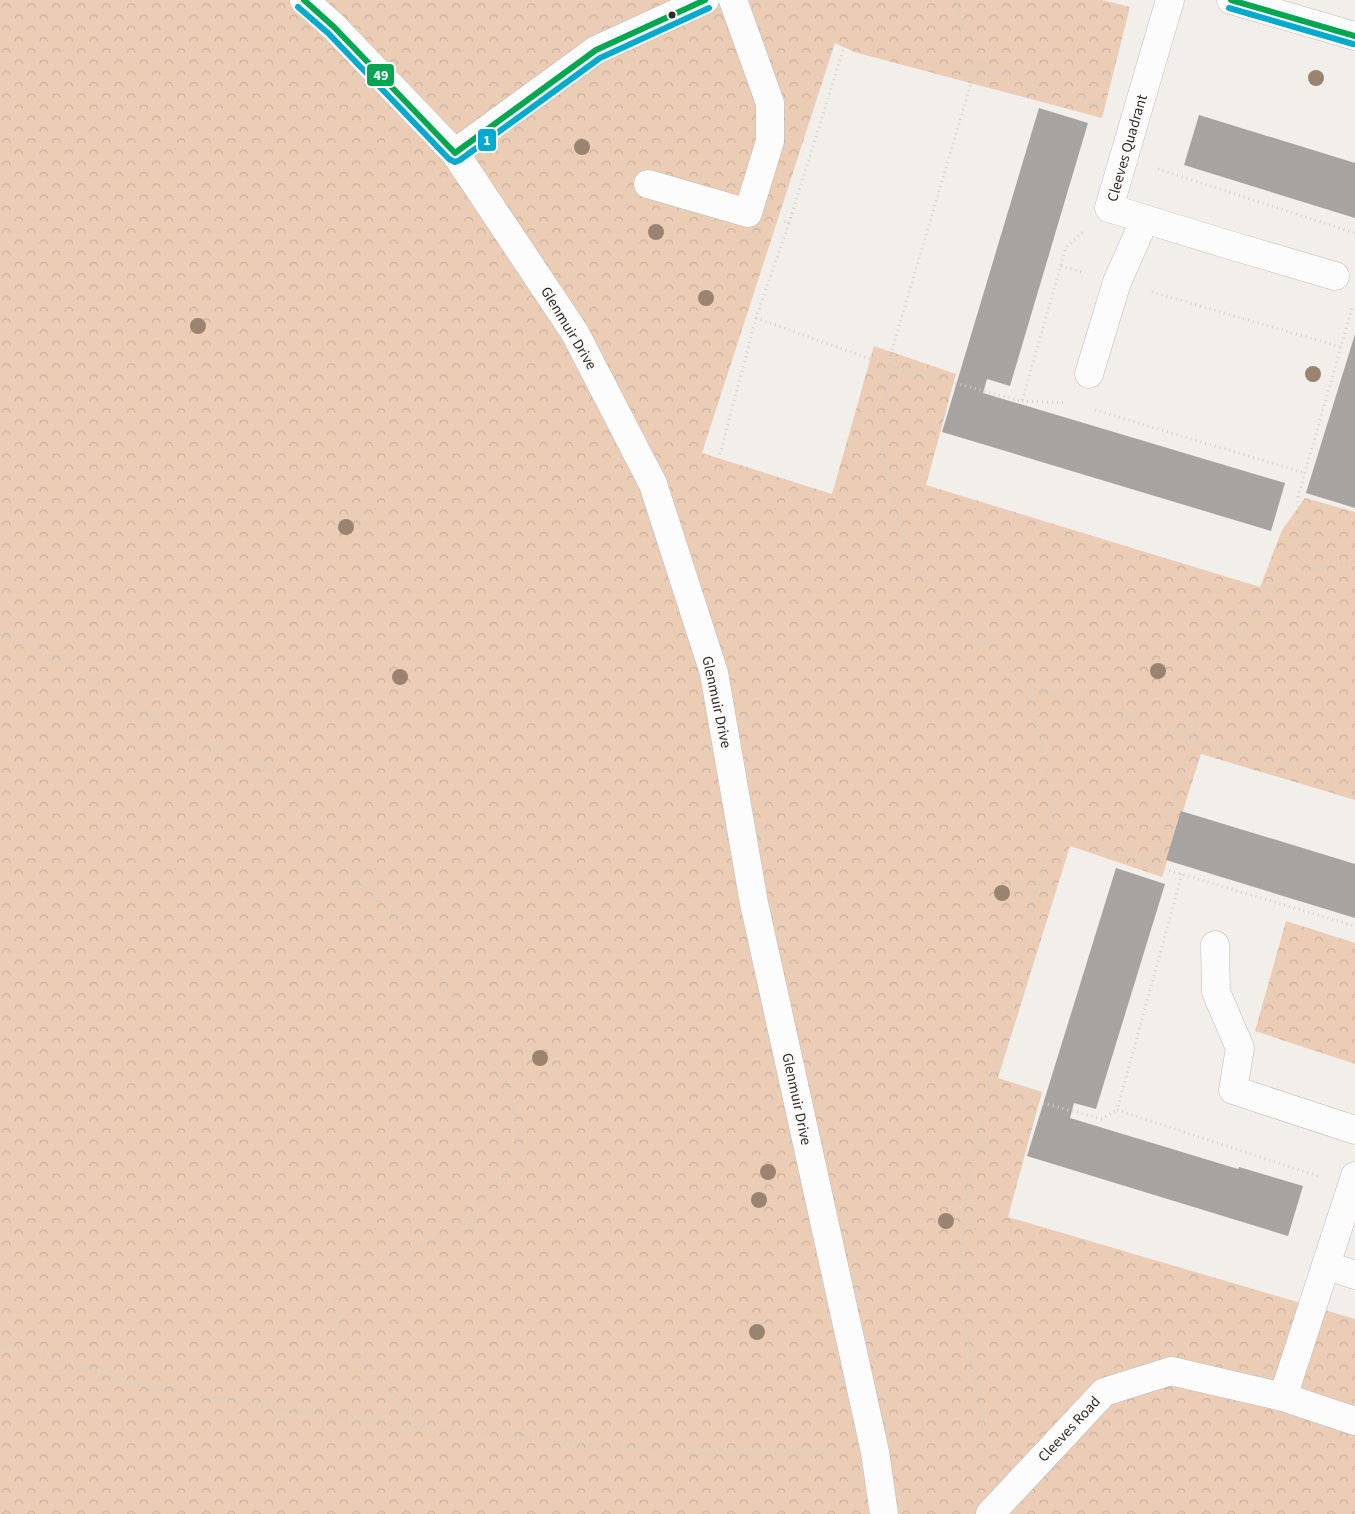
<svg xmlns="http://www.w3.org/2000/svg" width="1355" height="1514" font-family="'Source Sans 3',sans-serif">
	<defs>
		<pattern id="park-crowns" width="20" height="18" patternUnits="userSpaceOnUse" patternTransform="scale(1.25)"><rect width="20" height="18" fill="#ebcdb6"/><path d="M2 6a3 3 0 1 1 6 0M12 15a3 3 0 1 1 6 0" fill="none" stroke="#cab09c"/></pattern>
	</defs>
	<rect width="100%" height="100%" fill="#f2eeea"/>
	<path fill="url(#park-crowns)" d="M0,0H1102L1130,7L1102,118L854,52L835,43L702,453L832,494L874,346L956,374L926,485L1260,587L1282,530L1305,498L1355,512V800L1201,754L1162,877L1070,846L998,1078L1042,1092L1008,1217L1355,1319V1514H0Z
		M1286,921L1355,943V1064L1255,1031Z"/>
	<path fill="#a6a3a0" d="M1039,108L1088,123L1010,386L987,379L983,393L1285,483L1271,531L942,432Z
		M1199,115L1355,163V218L1184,165Z
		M1355,334V508L1306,493Z
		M1181,811L1355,864V918L1166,860Z
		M1116,868L1165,884L1096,1109L1074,1103L1070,1118L1238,1169L1239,1167L1303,1186L1288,1236L1027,1156Z"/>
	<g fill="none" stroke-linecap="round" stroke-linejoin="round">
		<g stroke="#bebab7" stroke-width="29">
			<path id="minor" d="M304,0L334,27L455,153L575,333L653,484L714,673L754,903L875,1452L884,1514
				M1170,0L1109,208L1226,244L1335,276
				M1231,0L1355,36
				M455,153L596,50L705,0
				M648,184L748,213L770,141V103L733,0
				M1089,374L1117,282L1145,219
				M1215,945L1216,992L1240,1048L1233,1090L1355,1130
				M1326,1265L1355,1275
				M1283,1397L1355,1176
				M990,1514L1104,1392L1171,1371L1283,1397L1355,1421"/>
		</g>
		<path stroke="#d0cfcd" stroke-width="3" stroke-dasharray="1 4" stroke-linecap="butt" d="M955,0L977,63L892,350L882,451L894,503L909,555L950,610L984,644L1031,688L1192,740L1355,784
			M977,63L1102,105
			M1158,169L1355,233
			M789,223L843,50
			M1061,266L1082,272
			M1152,292L1341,347
			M756,318L890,366L1022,401L1066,247L1083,232
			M1022,401L1067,403
			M1095,410L1305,473
			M720,454L756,318L789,223L783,221
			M1303,572L1298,497L1352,308
			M0,634L125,694L186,744L245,759L282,775L297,803L327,849L416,937L508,1084L524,1154L460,1227L345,1279L332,1306L362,1363L426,1428
			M1050,833L1154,866L1355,926
			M1154,866L1204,694L1240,618L1303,572L1347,563L1355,565
			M1182,874L1117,1110L1318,1176
			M990,1089L1102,1119L1117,1110
			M0,1344L153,1389L384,1424L695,1454L839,1453
			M983,1467L982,1417L958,1288L967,1184L1054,817L1031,688"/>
		<use href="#minor" stroke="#fdfcfc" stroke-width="28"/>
		<g stroke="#fefcfa" stroke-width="10">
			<path id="bus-1" d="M304,0L334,27L455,153
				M1231,0L1355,36
				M455,153L596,50L705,0"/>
		</g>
		<g stroke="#fefcfa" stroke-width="10">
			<path id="bus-2" d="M298,7L328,33L449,159L455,162L460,160L600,58L709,8
				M1229,8L1353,44"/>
		</g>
		<use href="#bus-1" stroke="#00a651" stroke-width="6"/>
		<use href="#bus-2" stroke="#00a9ce" stroke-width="6"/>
	</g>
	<g fill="#9a8471">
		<circle cx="1316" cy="78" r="8"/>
		<circle cx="582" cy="147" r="8"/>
		<circle cx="656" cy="232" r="8"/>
		<circle cx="706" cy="298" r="8"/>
		<circle cx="198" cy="326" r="8"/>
		<circle cx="1313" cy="374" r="8"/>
		<circle cx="346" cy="527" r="8"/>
		<circle cx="1158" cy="671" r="8"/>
		<circle cx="400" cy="677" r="8"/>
		<circle cx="1002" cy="893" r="8"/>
		<circle cx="540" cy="1058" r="8"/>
		<circle cx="768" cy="1172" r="8"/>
		<circle cx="759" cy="1200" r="8"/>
		<circle cx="946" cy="1221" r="8"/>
		<circle cx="757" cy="1332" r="8"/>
	</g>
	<circle fill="#2e2b29" stroke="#fefcfa" stroke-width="2" cx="672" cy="15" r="4.5"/>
	<g text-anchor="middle" stroke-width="5" stroke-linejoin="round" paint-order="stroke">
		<g font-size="15" fill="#2e2b29" stroke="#fefcfa">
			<text transform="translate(1127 148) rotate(-74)" y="5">Cleeves Quadrant</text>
			<text transform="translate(569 328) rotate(59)" y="5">Glenmuir Drive</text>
			<text transform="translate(717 702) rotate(78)" y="5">Glenmuir Drive</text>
			<text transform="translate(797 1099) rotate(78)" y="5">Glenmuir Drive</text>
			<text transform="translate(1069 1429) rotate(-47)" y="5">Cleeves Road</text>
		</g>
	</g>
	<g stroke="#fefcfa" stroke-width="2">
		<rect x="366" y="63" width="29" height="24" rx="5" fill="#00a651"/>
		<rect x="477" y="128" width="20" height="24" rx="5" fill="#00a9ce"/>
	</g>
	<g font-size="14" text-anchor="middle" font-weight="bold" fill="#fff">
		<text x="381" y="80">49</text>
		<text x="487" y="145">1</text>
	</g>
</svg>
